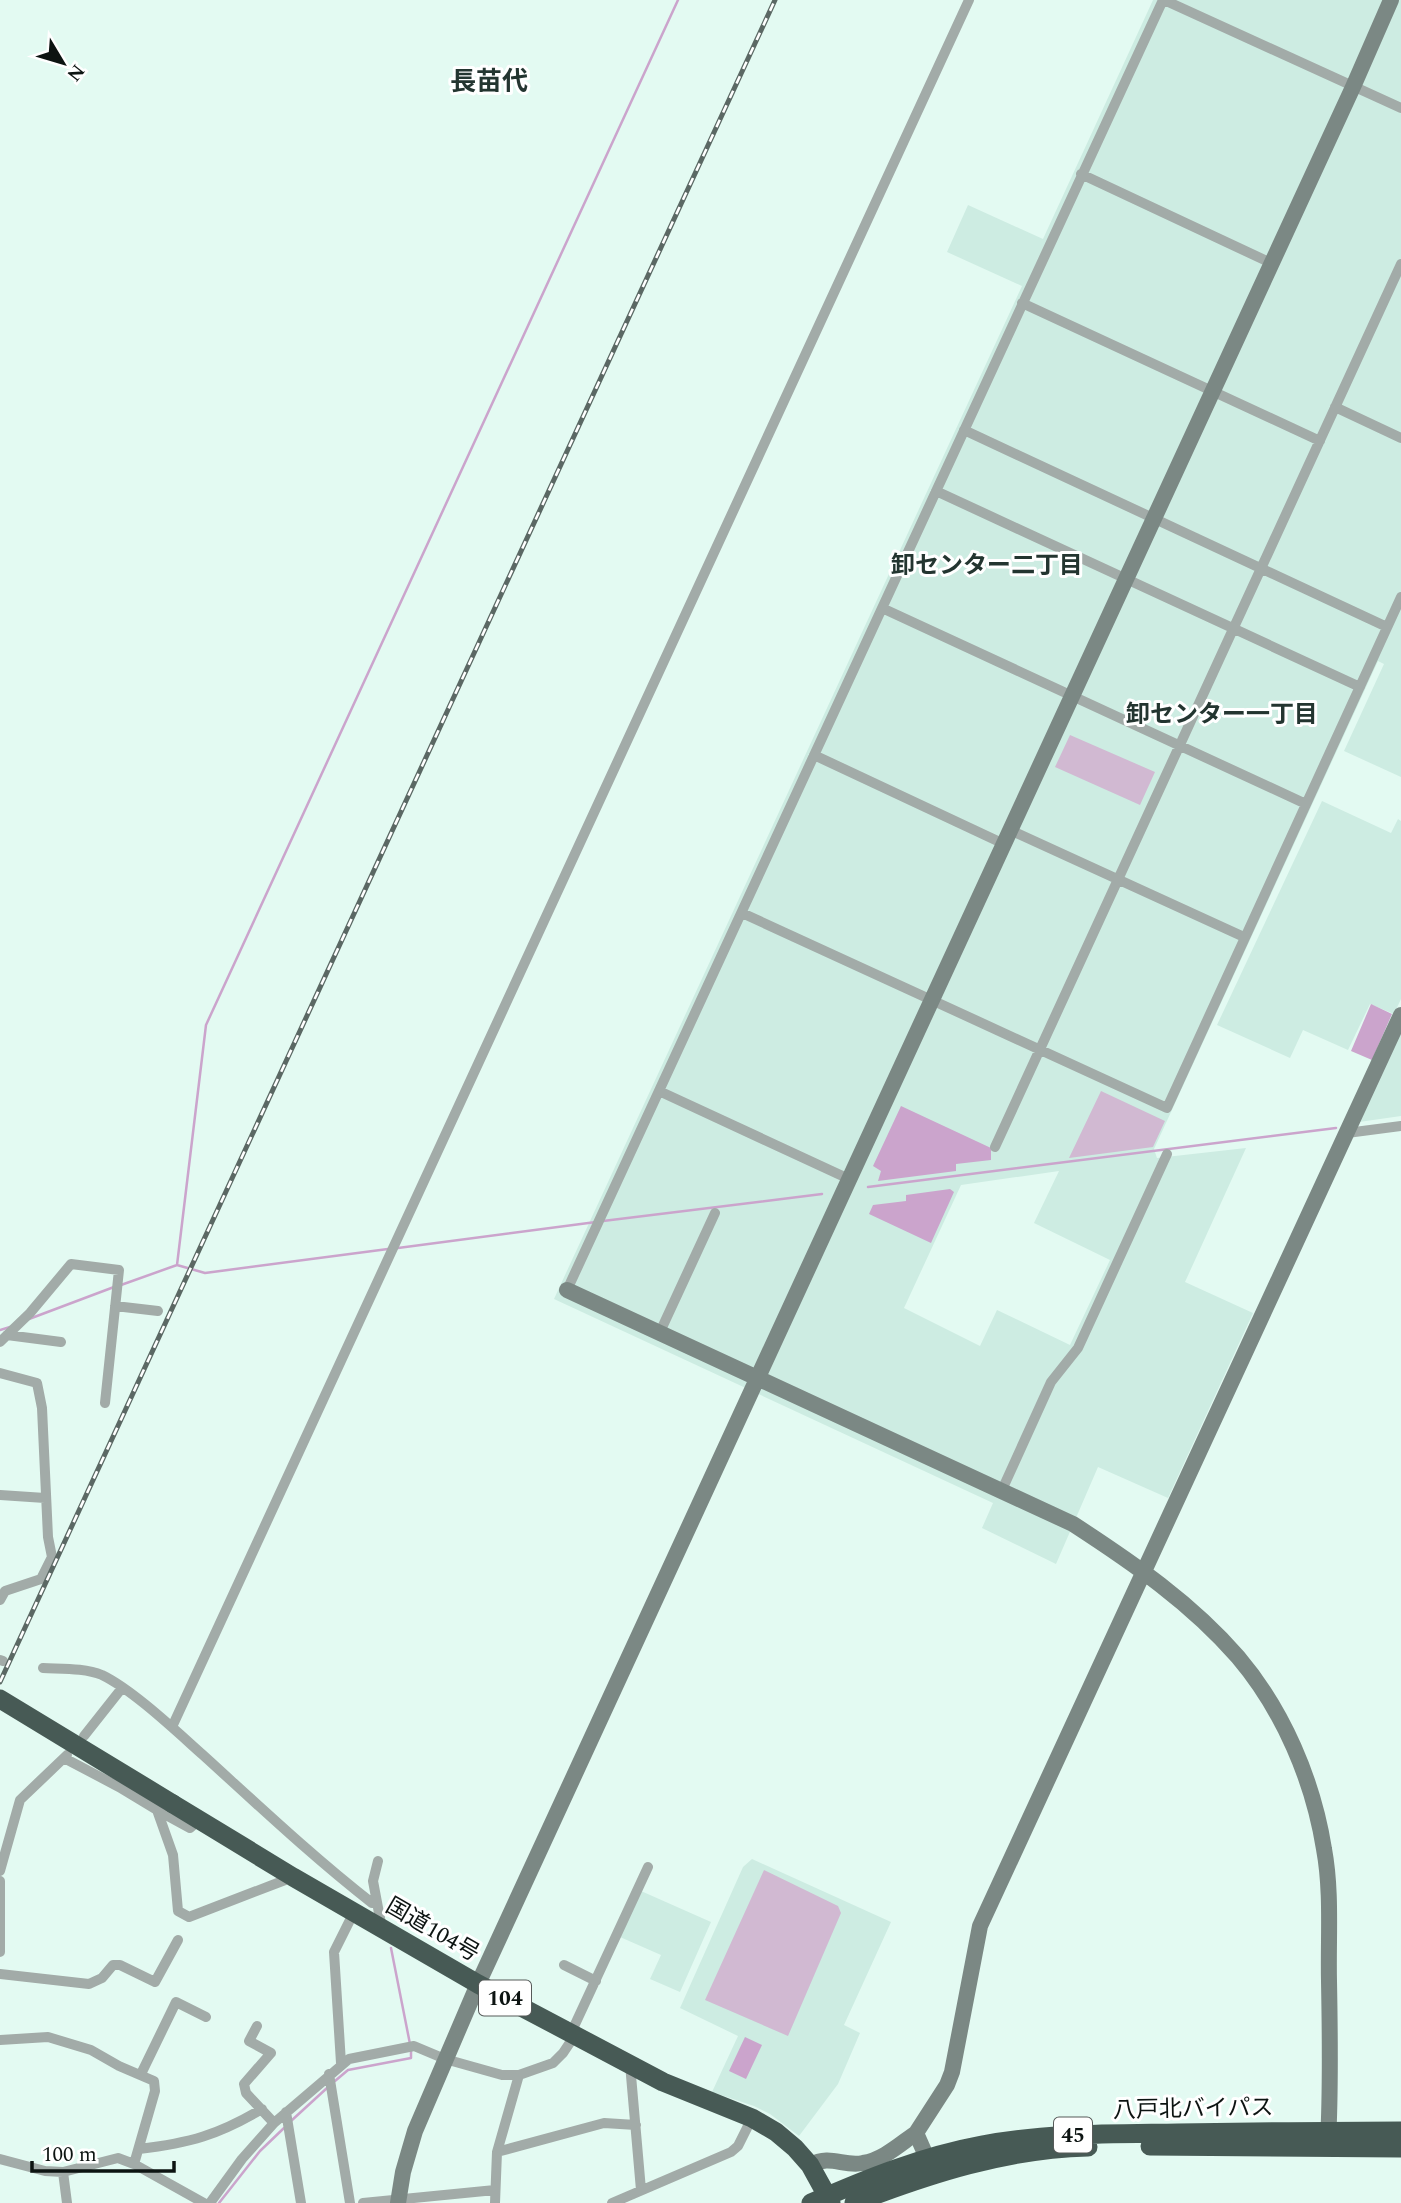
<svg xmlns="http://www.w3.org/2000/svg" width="1401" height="2203" font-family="Spectral,'Noto Sans JP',serif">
	<rect width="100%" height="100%" fill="#e3faf2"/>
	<path fill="#cdece2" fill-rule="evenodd" d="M1153,0H1401V777L1344,751L1384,664L1378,661L1154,1149L1157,1158L1246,1148L1185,1282L1253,1313L1168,1498L1098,1467L1056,1564L982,1528L993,1503L554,1299L1022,286L947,252L968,205L1043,239ZM1059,1171L1034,1223L1110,1260L1070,1345L997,1310L980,1346L904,1308L961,1185Z
		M1322,801L1391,833L1398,819L1401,821V999L1394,1014L1370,1004L1348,1050L1303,1030L1290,1058L1217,1025Z
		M1401,1032V1116L1359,1122Z
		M752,1859L891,1922L844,2025L860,2033L838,2084L799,2136L770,2114L754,2106L712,2092L738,2036L680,2008L743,1867Z
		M641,1891L711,1922L680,1992L650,1979L661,1955L620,1937Z"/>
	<path fill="#d1b9d2" d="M1070,735L1155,772L1140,805L1055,767Z
		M1101,1091L1165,1121L1153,1147L1069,1158Z
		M764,1870L838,1906L841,1913L788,2036L705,2000Z"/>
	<path fill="#cba4cc" d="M1371,1004L1392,1014L1372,1060L1351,1051Z
		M901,1106L991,1148V1160L956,1164V1171L878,1181L881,1171L873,1166Z
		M950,1189L954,1192L931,1243L869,1214L873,1205L906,1201V1195Z
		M745,2037L762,2045L746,2079L729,2071Z"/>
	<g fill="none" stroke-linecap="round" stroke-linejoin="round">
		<path stroke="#cba4cc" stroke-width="2.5" d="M868,1187L1336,1128
			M603,1221L822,1194
			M398,1248L596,1222
			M177,1265L206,1025L678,0
			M121,1285L177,1265L205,1273L388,1249
			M29,1319L114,1287
			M0,1330L10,1327
			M391,1948L410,2044
			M335,2081L348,2070L411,2058V2051
			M291,2121L327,2088
			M219,2203L260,2151L284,2128"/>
		<path stroke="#a2aba8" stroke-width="10" d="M1164,0L1401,108
			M1081,174L1271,263
			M1022,303L1320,441
			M1335,407L1401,438
			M964,430L1387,627
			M936,491L1360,687
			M882,608L1306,804
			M814,755L1004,844
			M1010,830L1244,937
			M742,913L1167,1108L1401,597
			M659,1091L849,1179
			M1347,1133L1401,1126
			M995,1147L1401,264
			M567,1290L1163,0
			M115,1306L158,1311
			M660,1332L715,1213
			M7,1335L61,1342
			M0,1342L30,1313L71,1264L119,1270L105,1403
			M0,1373L37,1383L42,1408L48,1537L52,1557L41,1579L5,1591L0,1600
			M1002,1490L1051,1382L1078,1348L1167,1154
			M0,1495L45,1498
			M0,1660L3,1661
			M43,1668C62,1669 85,1668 102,1675C133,1690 176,1731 203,1755C258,1805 313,1857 372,1903L376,1902
			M172,1727L969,0
			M84,1736L122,1688
			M64,1758L119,1787L157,1810L173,1855L178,1911L189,1917L293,1877
			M157,1810L190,1828L199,1820
			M378,1861L373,1881L382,1929
			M0,1871L20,1800L67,1755
			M0,1881V1952
			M564,1965L596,1981
			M0,1974L89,1984L102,1978L113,1965H120L155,1982L178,1940
			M257,2026L249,2041L271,2053L244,2084L246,2093L274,2123
			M571,2033L648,1867
			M0,2040L48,2037L91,2050L119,2066L154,2081L155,2091L134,2164
			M341,2063L334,1952L354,1912
			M630,2064L641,2190
			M141,2074L176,2002L206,2017
			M329,2074L350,2203
			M286,2112L301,2203
			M139,2149C190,2143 218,2135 262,2109
			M497,2152L604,2123L636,2125
			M0,2159L45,2171L63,2172L118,2158L134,2164L204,2203
			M63,2172L67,2203
			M210,2203L242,2159L274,2123L349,2059L414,2046L445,2059L502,2075H519L553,2063L563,2053L575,2035
			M363,2203L495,2190
			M495,2203L497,2152L519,2075
			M612,2203L731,2152L738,2146L752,2118"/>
		<path stroke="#7b8884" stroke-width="16" d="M567,1290L1073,1524C1133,1563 1191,1603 1238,1657C1283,1710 1313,1780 1324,1849C1332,1892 1328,1938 1329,1981C1330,2034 1331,2088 1328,2141
			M927,2158L916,2133L947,2085L952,2072L980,1926L1401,1015
			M810,2165C831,2154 843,2167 863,2163C883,2160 900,2144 916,2133
			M398,2203L403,2172L415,2131L478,1984L1353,87L1391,0"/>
		<path stroke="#475a55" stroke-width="19" d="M173,1804L293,1877L478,1984L663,2082L752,2118L776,2132L795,2148L810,2165L831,2203
			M1150,2146L1401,2148
			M811,2203C866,2179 922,2156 982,2145C1046,2133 1112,2134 1178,2133C1252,2132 1327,2131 1401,2131
			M854,2203C930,2174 1006,2149 1088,2147"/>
		<g stroke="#5b6864" stroke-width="5">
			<path id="rail" d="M0,1682L775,0"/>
		</g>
		<use href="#rail" stroke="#fff" stroke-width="2.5" stroke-dasharray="8" stroke-linecap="butt"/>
		<path stroke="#475a55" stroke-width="19" d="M0,1699L173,1804"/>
	</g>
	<g text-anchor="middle" stroke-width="6" stroke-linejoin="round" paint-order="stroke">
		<g fill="#fff" stroke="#565a59" stroke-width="2">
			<rect x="479" y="1980.5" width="52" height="35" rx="5"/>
			<rect x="1054" y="2117.5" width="38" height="35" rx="5"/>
		</g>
		<g font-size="21" font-weight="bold" fill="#0d1412">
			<text x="505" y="2005">104</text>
			<text x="1073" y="2142">45</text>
		</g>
		<g font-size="23" fill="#0d1412" stroke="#fff">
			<text transform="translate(433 1929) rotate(30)" y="8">国道104号</text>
			<text transform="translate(1193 2108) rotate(-1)" y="8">八戸北バイパス</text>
		</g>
		<g font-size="24" font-weight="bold" fill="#233530" stroke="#fff">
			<text x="987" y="573">卸センター二丁目</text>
			<text x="1222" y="722">卸センター一丁目</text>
		</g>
		<g font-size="26" font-weight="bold" fill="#233530" stroke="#fff">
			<text x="489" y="90">長苗代</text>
		</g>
	</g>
	<g transform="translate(63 63) rotate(128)" stroke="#ffffff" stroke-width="5" paint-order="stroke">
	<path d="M0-5L12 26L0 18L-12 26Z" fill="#0d1412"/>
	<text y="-10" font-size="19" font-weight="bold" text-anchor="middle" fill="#0d1412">N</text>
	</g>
	<path d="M32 2161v10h142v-10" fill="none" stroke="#0d1412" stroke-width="3.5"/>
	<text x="42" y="2161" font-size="21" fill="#0d1412" stroke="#ffffff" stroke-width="5" paint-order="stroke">100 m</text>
</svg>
